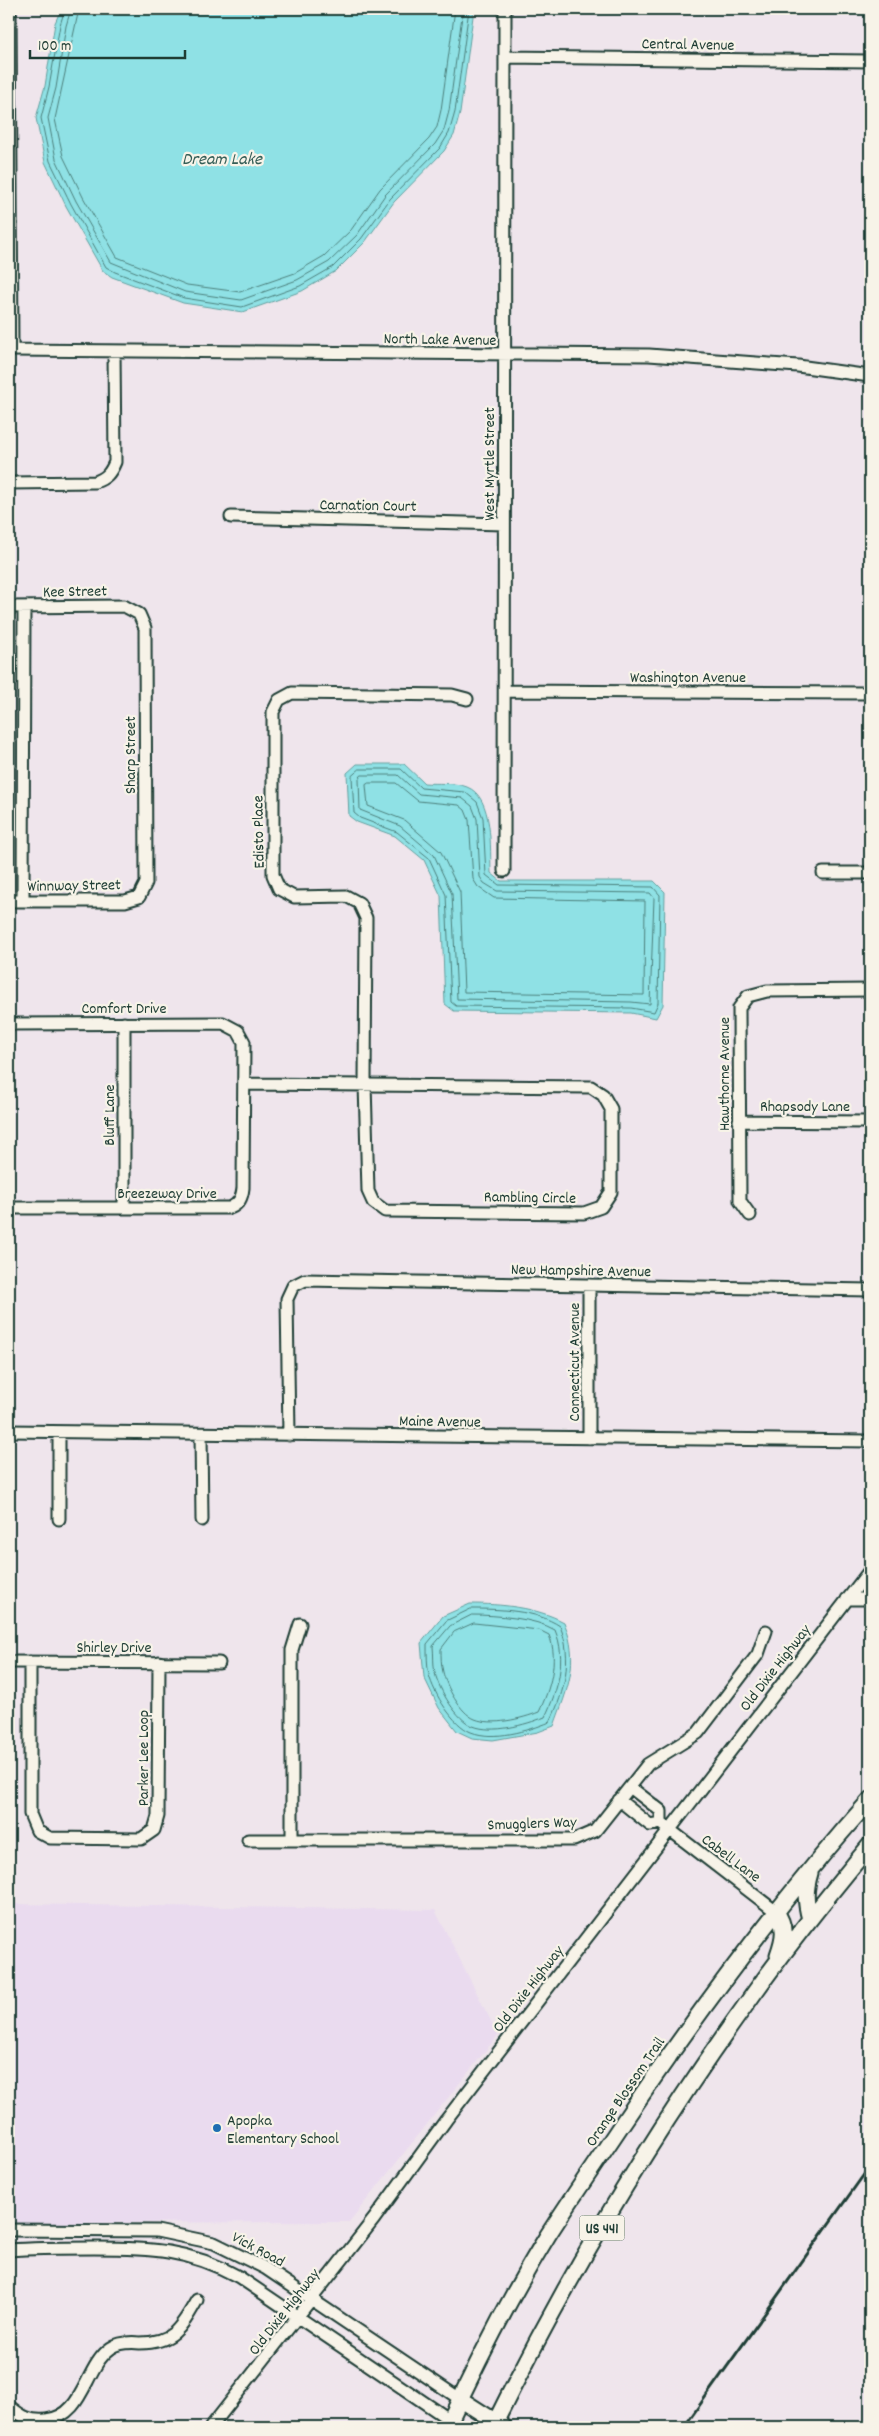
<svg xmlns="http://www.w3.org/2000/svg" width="879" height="2436" font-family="Dekko,sans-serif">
	<rect width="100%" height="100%" fill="#efe5ec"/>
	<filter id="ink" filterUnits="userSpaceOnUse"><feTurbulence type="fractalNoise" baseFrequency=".02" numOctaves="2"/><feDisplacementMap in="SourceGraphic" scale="10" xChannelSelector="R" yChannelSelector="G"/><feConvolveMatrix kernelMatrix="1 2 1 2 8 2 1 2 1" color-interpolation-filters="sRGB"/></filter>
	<g filter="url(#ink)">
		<path fill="#eadbef" d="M9,1904L435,1910L498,2035L349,2222L9,2223Z"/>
		<path fill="#8fe1e5" stroke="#629f9e" d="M61,9H474L460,113L454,135L444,151L394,202L365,242L336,271L302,291L243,312L183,303L112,277L103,271L66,206L45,162L36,118L45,86L55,23Z
			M357,764H404L424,783C436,784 455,782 467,787C494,797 490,850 491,873L501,881H654L665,892L663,1005L656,1018L631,1013L454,1011L445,1004L441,896L424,860L395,836L357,822L349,816L347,773Z
			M470,1604C501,1604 536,1607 564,1622C580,1663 568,1687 554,1726L538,1732L493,1740L472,1738L457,1731L439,1708L424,1677L421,1643L443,1616Z"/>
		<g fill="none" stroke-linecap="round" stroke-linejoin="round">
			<path stroke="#4c7f7b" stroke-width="1" d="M65,9L60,25L49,87L41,118L50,161L71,204L106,267L115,272L184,298L242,307L300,286L333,267L361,239L390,199L440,148L449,133L455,112L469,9
				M71,9L66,26L56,88L48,118L56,159L76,201L111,262L185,292L241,300L297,280L329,262L357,235L385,195L435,144L444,130L449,111L463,9
				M79,9L55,119L63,156L83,197L117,257L187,285L240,292L295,273L324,256L351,230L380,189L429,139L437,127L441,110L455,9
				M360,769H401L421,788L465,792L477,802L483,818L486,875L499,885L653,887L660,895L658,1003L654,1012L631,1008L456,1006L451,1002L446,895L429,858L397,832L360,818L354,813L352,776Z
				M362,775H398L419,794L462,798L472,806L477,819L480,877L484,883L497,891L650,893L654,898L650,1004L631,1002L457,999L452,894L434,855L400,826L360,810L359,779Z
				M369,783H396L418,801L459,805L465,810L469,820L473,879L478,887L494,898L645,901L644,995L464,992L460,892L441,852L404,820L368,806L366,785Z
				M471,1609C499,1609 536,1610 560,1626C573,1658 565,1691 550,1722C528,1731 494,1741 471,1732C453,1725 434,1694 429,1675C427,1666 427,1654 427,1644L446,1621Z
				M472,1615C496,1615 535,1618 555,1630C567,1659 558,1690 545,1717C525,1725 493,1734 473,1726C457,1720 439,1690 435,1673C433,1665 434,1655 433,1646L450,1626Z
				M474,1623L539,1630L549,1635C559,1660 550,1689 539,1712C522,1719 492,1726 475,1719C460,1713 446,1686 443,1672C441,1665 441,1656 441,1649L454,1632Z"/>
			<g stroke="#1f3d34" stroke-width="15">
				<path id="minor" d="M10,9L12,350
					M505,57L870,61
					M9,350L649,355L798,366L870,376
					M9,483L95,482C106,478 110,474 115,462L114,351
					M231,517L504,524
					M9,607L124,606L139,614L145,628L146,883L139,897L125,901H9
					M505,691L870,693
					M504,871L505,9
					M823,873H870
					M23,901L24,607
					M124,1023V1208
					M9,1024L223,1023L238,1031L244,1042L243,1188C242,1198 239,1204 230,1208H9
					M244,1084L591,1087L603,1095L611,1109V1192L601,1207L584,1213L385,1211L373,1202L368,1191L365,1084L366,918L359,903L346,896L294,897L279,889L273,875V712L279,700L292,693L452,695L467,699
					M739,1121L870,1122
					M750,1215L740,1201L739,1008L748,996L767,991L870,990
					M589,1285V1438
					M9,1431L870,1441
					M201,1434L202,1520
					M289,1435L287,1299L293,1286L305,1280L870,1290
					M59,1519V1432
					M847,1599H870
					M9,1662L219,1663
					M30,1662V1814L37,1831L50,1838L141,1839L154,1830L158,1816L159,1662
					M630,1787L661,1811V1823
					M619,1800L650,1825L661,1823
					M661,1823L775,1911
					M248,1840H574L595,1831L648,1764L698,1733L758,1654L766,1631
					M292,1840V1650L300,1624
					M9,2230L157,2231L214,2243L265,2268L460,2399
					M9,2250C37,2248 65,2248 94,2248C149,2248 189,2249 239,2277L450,2420
					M9,2406C21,2416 30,2422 46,2420C85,2416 84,2367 111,2348C120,2342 130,2342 140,2343C174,2343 182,2326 197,2300
					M211,2427L374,2219L446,2120L870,1570"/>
			</g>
			<g stroke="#1f3d34" stroke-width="19">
				<path id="major" d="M775,1911C787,1926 784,1938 778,1955
					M810,1919C805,1901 805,1890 810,1873
					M460,2399L496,2422
					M447,2427C477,2362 510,2297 548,2235C571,2199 596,2163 620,2127C697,2013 778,1903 870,1800
					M493,2427C565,2281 650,2138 745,2006C784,1950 827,1897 870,1845"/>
			</g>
			<g stroke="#1f3d34" stroke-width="20">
				<path id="highway" d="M496,2422L503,2427"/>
			</g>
			<use href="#minor" stroke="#f7f3e8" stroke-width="11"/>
			<use href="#major" stroke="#f7f3e8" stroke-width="15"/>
			<use href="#highway" stroke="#f7f3e8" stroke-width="16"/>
			<path stroke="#1f3d34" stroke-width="3" d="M684,2427L870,2166"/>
		</g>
	</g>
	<circle fill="#1f6fb2" stroke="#f7f3e8" stroke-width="2" cx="217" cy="2128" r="5"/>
	<g text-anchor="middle" stroke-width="4.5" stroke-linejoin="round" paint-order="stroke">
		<rect fill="#f7f3e8" stroke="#60746a" stroke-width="1" x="579.5" y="2215.5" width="45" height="25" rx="4"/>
		<g font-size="15" font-weight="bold" fill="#1f3d34">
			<text x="602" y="2233">US 441</text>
		</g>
		<g font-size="16" fill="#1f3d34" stroke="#f7f3e8">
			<text transform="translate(688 43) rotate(1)" y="6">Central Avenue</text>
			<text transform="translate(440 338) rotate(1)" y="6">North Lake Avenue</text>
			<text transform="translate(488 464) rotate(-90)" y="6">West Myrtle Street</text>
			<text transform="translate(368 504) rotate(1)" y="6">Carnation Court</text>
			<text transform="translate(75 590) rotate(-1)" y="6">Kee Street</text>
			<text x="688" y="682">Washington Avenue</text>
			<text transform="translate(129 755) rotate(-90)" y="6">Sharp Street</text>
			<text transform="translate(257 832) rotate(-91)" y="6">Edisto Place</text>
			<text transform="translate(74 884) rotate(-1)" y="6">Winnway Street</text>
			<text x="124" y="1013">Comfort Drive</text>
			<text transform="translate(723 1074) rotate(-90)" y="6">Hawthorne Avenue</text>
			<text x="805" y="1111">Rhapsody Lane</text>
			<text transform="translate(108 1115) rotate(-90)" y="6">Bluff Lane</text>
			<text x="167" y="1198">Breezeway Drive</text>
			<text transform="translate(530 1196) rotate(1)" y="6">Rambling Circle</text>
			<text transform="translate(581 1269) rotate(1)" y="6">New Hampshire Avenue</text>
			<text transform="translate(573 1362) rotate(-90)" y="6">Connecticut Avenue</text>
			<text transform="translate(440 1420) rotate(1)" y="6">Maine Avenue</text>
			<text x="114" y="1652">Shirley Drive</text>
			<text transform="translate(774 1667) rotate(-52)" y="6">Old Dixie Highway</text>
			<text transform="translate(142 1758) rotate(-90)" y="6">Parker Lee Loop</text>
			<text transform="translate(532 1822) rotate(-2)" y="6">Smugglers Way</text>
			<text transform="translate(732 1857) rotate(37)" y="6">Cabell Lane</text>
			<text transform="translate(527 1988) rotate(-52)" y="6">Old Dixie Highway</text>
			<text transform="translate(624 2091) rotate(-56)" y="6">Orange Blossom Trail</text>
			<text transform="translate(259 2248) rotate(28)" y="6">Vick Road</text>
			<text transform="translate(283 2311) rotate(-52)" y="6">Old Dixie Highway</text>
		</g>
		<g font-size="16" fill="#1f3d34" stroke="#f7f3e8" text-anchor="start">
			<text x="227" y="2125">Apopka<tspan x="227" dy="18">Elementary School</tspan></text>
		</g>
		<g font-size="18" font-style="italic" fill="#355e57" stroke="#f7f3e8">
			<text x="222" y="164">Dream Lake</text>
		</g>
	</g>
	<rect width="879" height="2436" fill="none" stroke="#f7f3e8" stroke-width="30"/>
	<rect x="15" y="15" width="849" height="2406" fill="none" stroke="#1f3d34" stroke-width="2" filter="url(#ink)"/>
	<path d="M30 50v8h155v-8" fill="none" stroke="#1f3d34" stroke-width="2.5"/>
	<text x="38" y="50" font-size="15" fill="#1f3d34" stroke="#f7f3e8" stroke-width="4" paint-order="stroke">100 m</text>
</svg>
